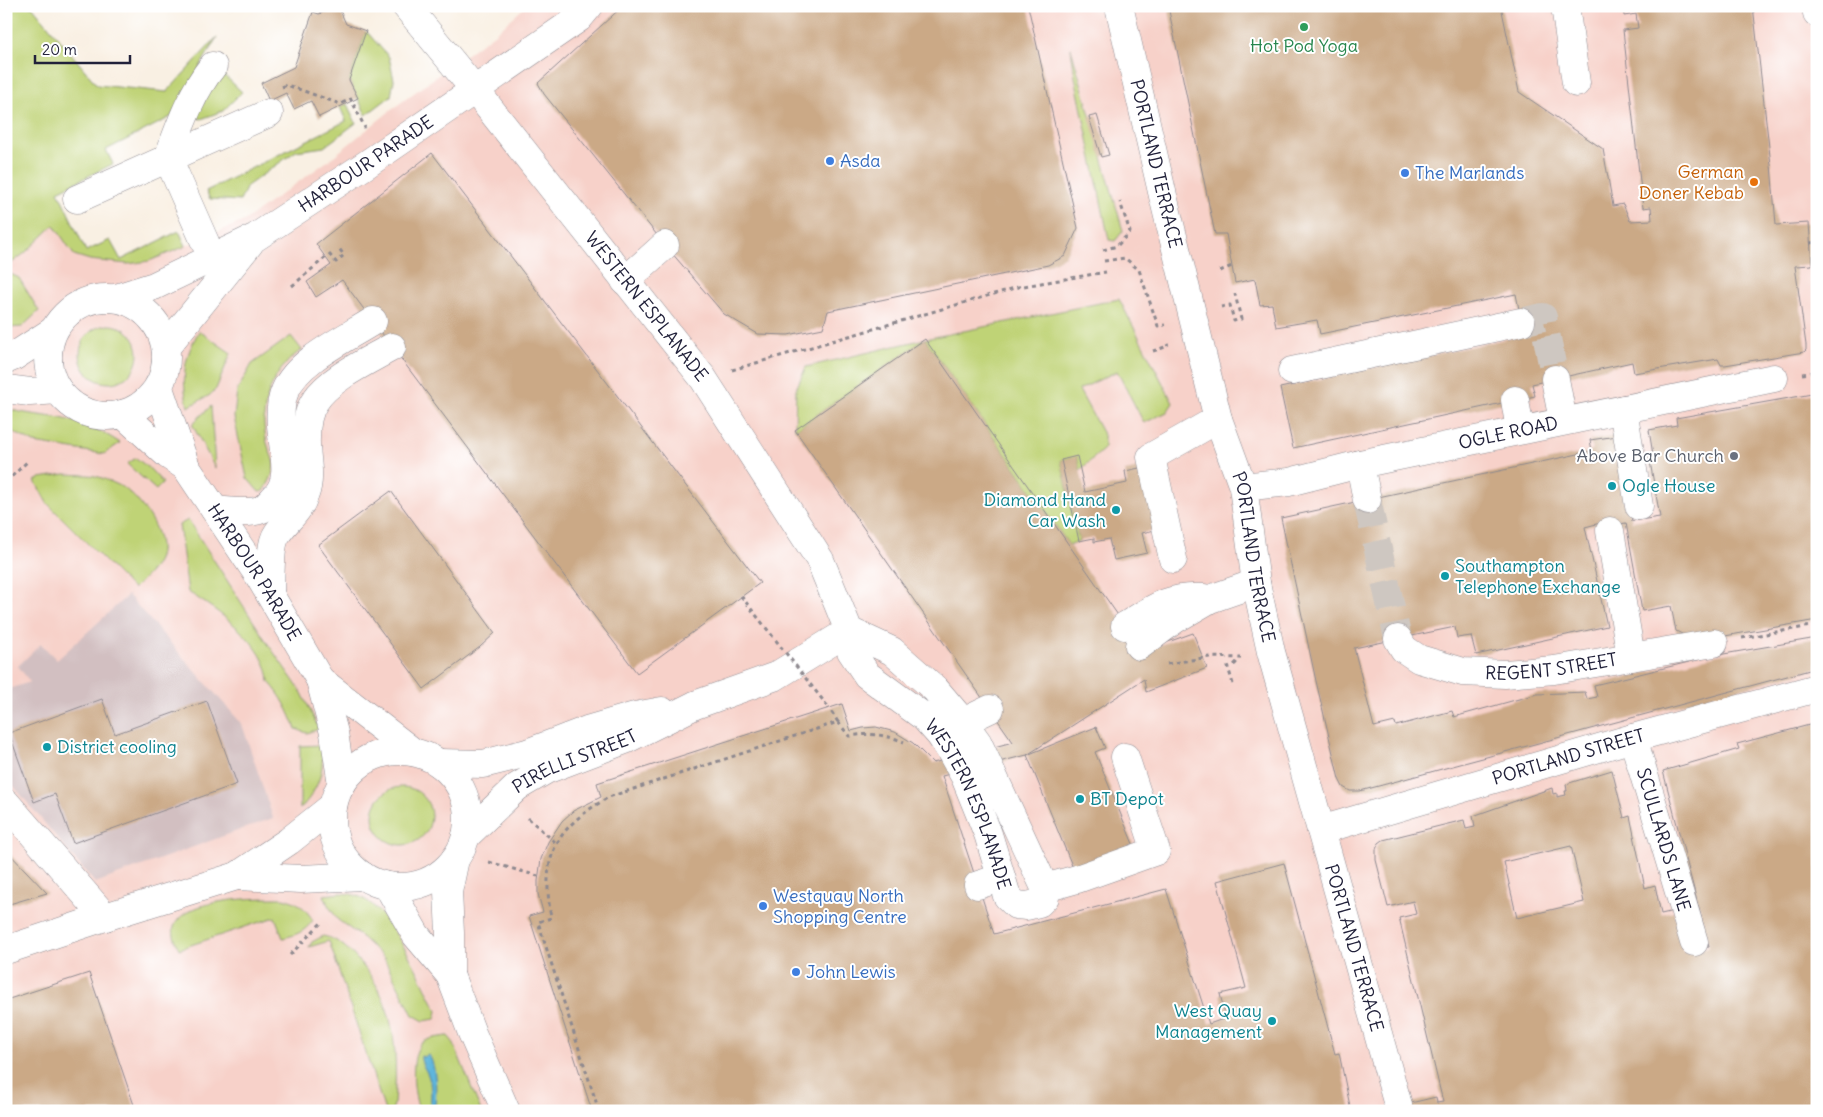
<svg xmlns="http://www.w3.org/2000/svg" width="1823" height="1117" font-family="Delius,sans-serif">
	<rect width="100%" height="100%" fill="#fff"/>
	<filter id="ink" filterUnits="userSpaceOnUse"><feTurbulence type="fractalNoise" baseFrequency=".02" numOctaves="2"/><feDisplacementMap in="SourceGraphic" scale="10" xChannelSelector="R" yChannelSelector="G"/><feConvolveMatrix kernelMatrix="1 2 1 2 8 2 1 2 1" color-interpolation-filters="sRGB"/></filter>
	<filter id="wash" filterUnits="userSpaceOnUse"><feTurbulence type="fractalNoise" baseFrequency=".0096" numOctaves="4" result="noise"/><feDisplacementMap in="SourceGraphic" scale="20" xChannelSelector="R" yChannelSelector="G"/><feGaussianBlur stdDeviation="1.12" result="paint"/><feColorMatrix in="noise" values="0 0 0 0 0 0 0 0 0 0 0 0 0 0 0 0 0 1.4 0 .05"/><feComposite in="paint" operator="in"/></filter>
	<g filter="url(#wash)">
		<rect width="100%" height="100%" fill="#f9f0e3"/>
		<path fill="#f7d1c9" d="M6,6H32L129,124L54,182V225L90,260L128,264L149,261L244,221L329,160L395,107L494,34L526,6H1817V1111H6Z"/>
		<path fill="#d2bfc1" d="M128,595L242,724L273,818L95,883L6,777V690L30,682L18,666L41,644L57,660Z"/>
		<path fill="#bfd376" stroke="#707a58" d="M6,6H32L97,85L167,92L217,37L171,117L106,150L113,164L58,191L86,251L110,240L121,260L179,231L186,246L149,261L128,264L90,260L74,255L54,225L25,253L6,267Z
			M366,31L389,57L394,80L391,96L366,115L349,80Z
			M1071,48L1123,231L1115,241L1109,240L1075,77Z
			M224,75L242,92L223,111L201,119L195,116L215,79Z
			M347,104L356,123L324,147L296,151L247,186L240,201L210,199L206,191L346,121L340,107Z
			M6,272L19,278L39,311L22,327L6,328Z
			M1119,299L1173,403L1167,412L1144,423L1117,371L1079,390L1104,436V449L1080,470L1077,457L1061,460L1079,541L1069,545L925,339L795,430L796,389L806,367L925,339Z
			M80 354a29 29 0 1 1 58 0a29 29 0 1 1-58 0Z
			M199,331L231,353L216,389L210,395L188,407C181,378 184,357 199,331Z
			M291,336L302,350C296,354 289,359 285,365C269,382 261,410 265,433C269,461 283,460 264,491L259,492L247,478L234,417L237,391L252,364Z
			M211,406L215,468L192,424Z
			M6,408C23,414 42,415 60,418C81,422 103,431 120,443L104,454L34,443L6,428Z
			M136,458L150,469L163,483L156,490L127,464Z
			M65,474C76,475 89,474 99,477C107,480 117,484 124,488C141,500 166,535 159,557C155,569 142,580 133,589L47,503L35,481L40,478Z
			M188,520L268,644L302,693L319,729L307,733L296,729C289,711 282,696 269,682C268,644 217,610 188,592L179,525Z
			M321,745C326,770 318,790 300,809V746Z
			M373 816a29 29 0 1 1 58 0a29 29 0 1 1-58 0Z
			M341,893C347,894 354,894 360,897C390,909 422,981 437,1011L435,1019L424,1021L413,1015L384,958L363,938L338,920L328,905L324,895Z
			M283,898C299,902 304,907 313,920C305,932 296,935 283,938L275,917L179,949C176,942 172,934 174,927C184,897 258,898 283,898Z
			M323,936C338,939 347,948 357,959C396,1001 398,1050 394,1104L392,1111H385L329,941L309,947L312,942Z
			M448,1036L453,1042L481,1111H420C413,1098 409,1054 422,1043C428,1038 440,1037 448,1036Z"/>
		<path fill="#5fb5db" stroke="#406c8b" d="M429,1055C437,1068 437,1095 434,1111H430C431,1099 432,1089 429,1078C427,1070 420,1064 421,1056L424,1057Z"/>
		<g id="blocks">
			<path fill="#cba986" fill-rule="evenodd" d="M338,6L346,24L366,31L349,80L358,98L319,117L311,101L294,109L286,93L269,101L261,83L294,67L313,12L319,14Z
				M623,6H1028L1078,228L1065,256L1048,265L828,311L823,328L788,335L758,334L724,314L665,245L544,94L538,83Z
				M1168,6H1501L1519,92L1603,149L1613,206L1623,204L1630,221L1652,220L1651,207L1643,208L1623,30L1638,28L1636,14L1624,16L1623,6H1753L1771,165L1776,225L1809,223L1812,265L1795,266L1806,345V350L1804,352L1725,365H1721L1718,359L1634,373L1632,362L1532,384L1535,396L1293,448L1280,388L1524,335L1516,294L1320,334L1317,320L1276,327L1272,304L1260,305L1255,279L1235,283L1226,234H1215Z
				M1097,115L1109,155L1101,157L1089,117Z
				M432,153L760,583L637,673L342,280L316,297L307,282L331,265L316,244Z
				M925,339L1143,651L1193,633L1207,668L1146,692L1144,679L1027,755L1096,727L1105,748L1095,752L1133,844L1073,868L1027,755L942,776L994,934L1166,889L1209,1024L1226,1018L1220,994L1246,988L1217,881L1284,863L1335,1054L1339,1053L1351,1111H592L529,916L543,912L538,894V881L541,859L548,842L562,821L573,811L601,797L597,783L842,704L851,731L863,728L876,727L895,732L913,743L933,763L1013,742L795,430Z
				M1812,394L1817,423V620L1696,641L1676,631L1671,606L1642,611L1626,523L1605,526L1604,522L1585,527L1607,626L1476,655L1471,636L1457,638L1455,627L1354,648L1374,727L1395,722L1396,726L1452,711L1454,717L1537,694L1585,692L1587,699L1597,697L1594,685L1718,655L1817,638V668L1360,791H1350L1343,787L1339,779L1316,681L1281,518L1592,451L1590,440L1617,436L1632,521L1660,517L1649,456L1653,455L1649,430L1677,425L1676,418Z
				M1077,456L1085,492L1127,483L1125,471L1149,466L1163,528L1142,533L1147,553L1114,560L1109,539L1094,542V538L1079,541L1061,460Z
				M391,491L495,633L480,647L424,689L318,545Z
				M102,699L115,734L207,701L237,784L73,843L55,794L34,802L9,733Z
				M1817,723V1111H1377L1436,1097L1437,1103L1443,1102L1399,918L1416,914L1413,901L1388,907L1376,860V849L1379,843L1383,840L1464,820L1466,829L1475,827L1473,816L1552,788L1553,794L1557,793V797L1566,795L1565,791H1567L1566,784L1612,770L1624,818L1630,816L1645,888L1655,885L1661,914L1674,911L1683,951L1709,947L1663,771L1739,749L1737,744ZM1571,846L1584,902L1517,918L1504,862Z
				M6,850L47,893L6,905Z
				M89,973L136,1111H6V1000Z"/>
		</g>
	</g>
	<g filter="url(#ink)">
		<use href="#blocks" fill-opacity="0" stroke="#8e898f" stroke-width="1"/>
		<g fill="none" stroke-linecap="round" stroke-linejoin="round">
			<path stroke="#cec7c1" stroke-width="28" stroke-dasharray="28 14" stroke-linecap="butt" d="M1521,322L1543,317L1555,379
				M1367,500L1398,639"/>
			<g stroke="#8e898f" stroke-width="29">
				<g id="minor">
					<path id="s1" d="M406,6L475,90L703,378L820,560L849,631L851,651L867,675L924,717L940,735L951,752L965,777L988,834L1007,896L1016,905L1027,906L1039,903L1045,897V888L978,743L963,722L935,689L892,651L849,631"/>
					<path id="s2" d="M1119,6L1163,196L1218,419L1243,487L1256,583L1271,652L1398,1105"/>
					<path d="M1565,6L1576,83"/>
					<path d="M1816,6L1817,13"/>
					<path d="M77,199L269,113"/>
					<path d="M212,258L168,158C180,126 191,93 213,66"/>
					<path d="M625,281L665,245"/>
					<circle cx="107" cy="357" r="59"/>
					<path id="s3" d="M116,298L154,286L256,237L367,164L579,18L589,6"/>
					<path d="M166,347L250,243"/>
					<path d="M6,360L13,357L53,331"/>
					<path d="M1292,371L1521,322"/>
					<path d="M1555,379L1563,421"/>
					<path id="s4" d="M159,388L186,467L259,576L320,680L334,733L342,784"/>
					<path d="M6,389L30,392L58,390"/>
					<path d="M1515,400L1520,430"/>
					<path d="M1623,409L1639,506"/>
					<path d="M123,414L168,455L186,467"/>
					<path d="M1360,464L1367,500"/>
					<path id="s5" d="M1243,487L1289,482L1360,464L1774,378"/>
					<path d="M215,510C227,511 253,515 264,508C268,505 271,501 275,497C300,473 270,426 285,391C298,360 345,339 373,321"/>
					<path d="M1610,531L1631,657"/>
					<path d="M1173,559L1151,457L1218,419"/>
					<path d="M270,594C271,580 269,545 277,534C287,519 299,512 305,494C312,475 305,457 306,438C306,426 308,411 315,401C330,378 368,361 392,347"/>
					<path d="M1125,626C1154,608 1168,596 1204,598"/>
					<path id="s6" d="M1398,639L1404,649L1419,659L1463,672L1505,674L1554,670L1714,643"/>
					<path d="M1139,646L1174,620L1210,599L1256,583"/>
					<path d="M320,680L413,752"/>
					<path d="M963,722L990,709"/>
					<path id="s7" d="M1633,738L1694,942"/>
					<circle cx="400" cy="819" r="68"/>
					<path d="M439,763L483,764L527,753L587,730L635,716L662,711"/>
					<path d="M6,803L105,917"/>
					<path id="s8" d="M1321,830L1633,738L1817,688"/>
					<path id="s9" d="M466,836L517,787L546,770L625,740L695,705L776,676L849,631"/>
					<path d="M237,876L301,879L363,876"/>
					<path d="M978,885L1000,878"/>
					<path d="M388,886L416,935L450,975L472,1033L506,1111"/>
					<path d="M1045,888L1077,879L1156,851L1125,757"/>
					<path d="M6,950L105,917L237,876L289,841L333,806"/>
					<path d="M450,975V933L448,892L455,859"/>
				</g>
			</g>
			<path stroke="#8e898f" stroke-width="3" stroke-dasharray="4 4" stroke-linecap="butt" d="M282,87L287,85L340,104L351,99L365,128
				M1810,243L1817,242
				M1103,250L1117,246L1130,232L1120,202
				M329,254L336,262L344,255L338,247
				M1104,261L1125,258L1139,270L1158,326L1165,325
				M1220,271L1232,266
				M292,286L326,257
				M1221,307L1230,305L1234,321L1241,319L1235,294
				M1153,351L1168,346L1167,344
				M732,370L1018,287L1106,272
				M1802,374L1817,372
				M6,482L27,462
				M1742,638L1817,625
				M1167,664L1209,657L1241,658
				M1233,684L1228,667L1235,664L1240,658
				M838,722L849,736C869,733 885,734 904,742
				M528,818L556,843
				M489,862L538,876
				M290,955L323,921
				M599,1111L538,922L551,918C541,855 554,829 609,797L838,722L829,708"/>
			<use href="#minor" stroke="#fff" stroke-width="28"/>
			<path stroke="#8e898f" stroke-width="3" stroke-dasharray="4 4" stroke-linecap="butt" d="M741,596L829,708"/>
		</g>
	</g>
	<circle fill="#2e9e5b" stroke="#fff" stroke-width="2" cx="1304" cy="27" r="5"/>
	<g fill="#3f7fe0" stroke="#fff" stroke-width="2">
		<circle cx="830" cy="161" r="5"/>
		<circle cx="1405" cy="173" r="5"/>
		<circle cx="763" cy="906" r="5"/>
		<circle cx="796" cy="972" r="5"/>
	</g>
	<circle fill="#e8710a" stroke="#fff" stroke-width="2" cx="1754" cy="182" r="5"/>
	<circle fill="#6b7280" stroke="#fff" stroke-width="2" cx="1734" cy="456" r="5"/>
	<g fill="#0f9aa8" stroke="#fff" stroke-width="2">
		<circle cx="1612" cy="486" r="5"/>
		<circle cx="1116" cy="510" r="5"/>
		<circle cx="1445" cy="576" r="5"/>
		<circle cx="47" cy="747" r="5"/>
		<circle cx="1080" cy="799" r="5"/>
		<circle cx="1272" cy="1021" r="5"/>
	</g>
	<g text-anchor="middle" stroke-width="4" stroke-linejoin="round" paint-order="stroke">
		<g font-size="18" fill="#27864d" stroke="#fff">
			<text x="1304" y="52">Hot Pod Yoga</text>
		</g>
		<g font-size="18" fill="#366cbe" stroke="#fff" text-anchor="start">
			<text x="840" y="167">Asda</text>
			<text x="1415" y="179">The Marlands</text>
			<text x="773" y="902">Westquay North<tspan x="773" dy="21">Shopping Centre</tspan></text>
			<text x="806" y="978">John Lewis</text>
		</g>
		<g font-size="18" fill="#22223b" stroke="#fff">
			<text dy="6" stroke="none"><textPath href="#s3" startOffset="285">HARBOUR PARADE</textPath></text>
			<text dy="6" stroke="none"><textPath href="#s2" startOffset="162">PORTLAND TERRACE</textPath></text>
			<text dy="6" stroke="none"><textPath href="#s1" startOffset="385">WESTERN ESPLANADE</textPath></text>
			<text dy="6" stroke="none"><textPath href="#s5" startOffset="271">OGLE ROAD</textPath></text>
			<text dy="6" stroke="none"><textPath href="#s2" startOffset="568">PORTLAND TERRACE</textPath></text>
			<text dy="6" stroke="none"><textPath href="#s4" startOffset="209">HARBOUR PARADE</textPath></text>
			<text dy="6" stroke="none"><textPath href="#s6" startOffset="164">REGENT STREET</textPath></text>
			<text dy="6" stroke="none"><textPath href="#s8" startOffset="258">PORTLAND STREET</textPath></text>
			<text dy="6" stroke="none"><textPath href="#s9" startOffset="134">PIRELLI STREET</textPath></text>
			<text dy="6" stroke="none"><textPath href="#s1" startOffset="988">WESTERN ESPLANADE</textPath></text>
			<text dy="6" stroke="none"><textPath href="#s7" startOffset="106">SCULLARDS LANE</textPath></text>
			<text dy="6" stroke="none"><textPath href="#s2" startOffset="972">PORTLAND TERRACE</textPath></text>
		</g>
		<g font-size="18" fill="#c56008" stroke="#fff" text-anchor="end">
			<text x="1744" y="178">German<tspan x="1744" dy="21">Doner Kebab</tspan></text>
		</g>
		<g font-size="18" fill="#5b616d" stroke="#fff" text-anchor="end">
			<text x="1724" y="462">Above Bar Church</text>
		</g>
		<g font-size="18" fill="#0d838f" stroke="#fff" text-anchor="start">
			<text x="1622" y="492">Ogle House</text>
			<text x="1106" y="506" text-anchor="end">Diamond Hand<tspan x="1106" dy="21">Car Wash</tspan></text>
			<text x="1455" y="572">Southampton<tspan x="1455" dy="21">Telephone Exchange</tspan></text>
			<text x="57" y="753">District cooling</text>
			<text x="1090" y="805">BT Depot</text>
			<text x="1262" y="1017" text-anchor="end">West Quay<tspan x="1262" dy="21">Management</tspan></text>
		</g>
	</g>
	<rect width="1823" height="1117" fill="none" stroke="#fff" stroke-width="25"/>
	<path d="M35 55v8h95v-8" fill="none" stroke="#22223b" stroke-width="2.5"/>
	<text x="42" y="55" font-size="15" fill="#22223b" stroke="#ffffff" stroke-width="4" paint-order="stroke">20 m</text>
</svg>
